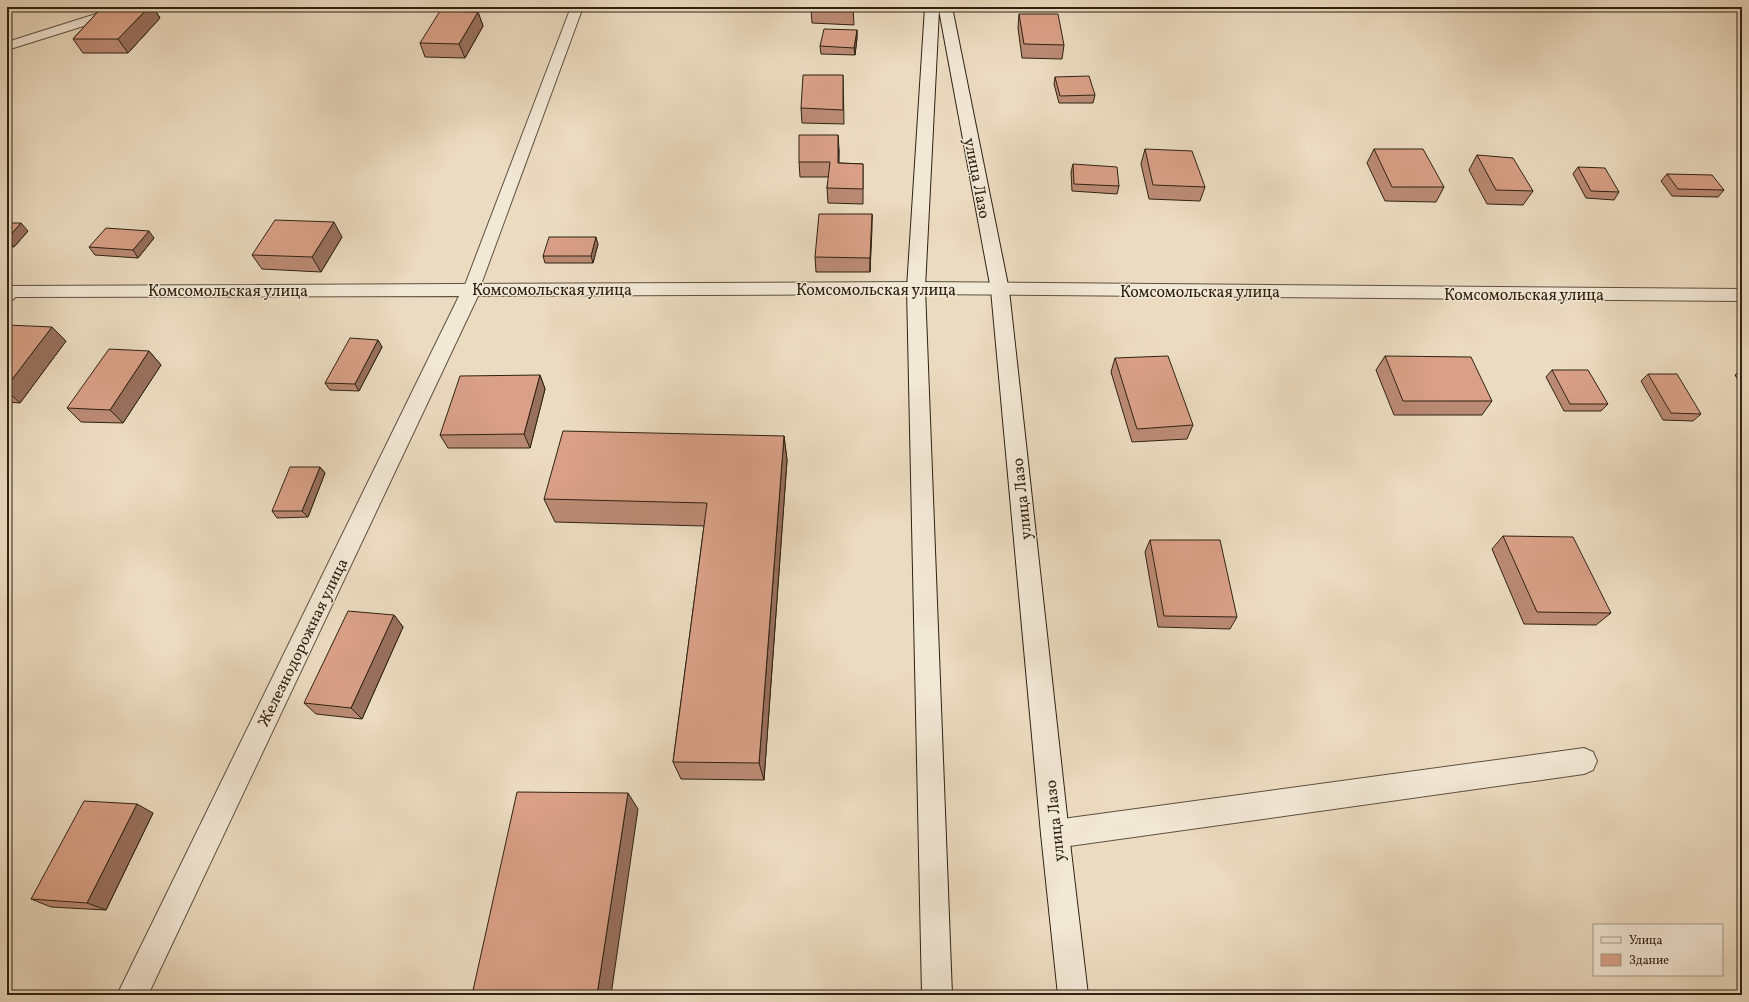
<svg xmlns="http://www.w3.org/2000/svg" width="1749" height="1002" font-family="Vollkorn,serif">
	<rect width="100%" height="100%" fill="#ebdbc0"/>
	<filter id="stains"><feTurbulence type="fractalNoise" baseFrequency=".005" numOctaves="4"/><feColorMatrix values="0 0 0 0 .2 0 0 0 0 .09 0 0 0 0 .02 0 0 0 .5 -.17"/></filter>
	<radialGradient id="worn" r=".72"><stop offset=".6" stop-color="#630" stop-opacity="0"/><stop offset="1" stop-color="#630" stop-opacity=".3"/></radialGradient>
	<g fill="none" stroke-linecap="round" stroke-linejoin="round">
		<g stroke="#5e503e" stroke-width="2">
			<path id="lane" d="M118,7H137L135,10L7,50V42Z
				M571,7H583L479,290L477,294L471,296L465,294L463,290Z"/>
		</g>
		<g stroke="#5e503e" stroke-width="2">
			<path id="street" d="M916,282L1742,289V301L916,294L478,296L148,995H117L459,296L15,297L14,299L7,301V286Z
				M1584,748L1593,752L1597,761L1593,770L1584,774L1055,848L1045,844L1041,834L1045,824L1055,820Z"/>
		</g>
		<g stroke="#2f2212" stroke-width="2">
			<path id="secondary" d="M925,7H952L1009,290L1069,834L1088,995H1058L1041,834L991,290L939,10L925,288L952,995H922L907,288Z"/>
		</g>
		<use href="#lane" fill="#f2e8d6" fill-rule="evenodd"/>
		<use href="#street" fill="#f2e8d6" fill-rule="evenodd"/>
		<use href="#secondary" fill="#f2e8d6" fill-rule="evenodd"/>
	</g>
	<path fill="#bb8a74" stroke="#2f2212" d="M102,7H153L160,18L128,53H83L73,39Z
		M234,7H268L266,9H236Z
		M853,7L854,25L812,23L811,9Z
		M478,12L483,26L465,58L425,57L420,43Z
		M1019,14L1064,45L1062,59L1022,58L1018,28Z
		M857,30V38L855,55L821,54L820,46Z
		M843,75L844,124L802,123L801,108Z
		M1055,77L1095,95L1093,103H1059L1054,84Z
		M839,149V163L863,164V204L828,203L827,188L829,177H800L799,162Z
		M1145,149L1205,187L1200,201L1149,199L1141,164Z
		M1374,149L1444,187L1436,202L1385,201L1367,163Z
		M1477,155L1533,191L1523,205L1487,204L1469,170Z
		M1073,164L1119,186L1117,194L1072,191L1071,172Z
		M1578,167L1619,192L1614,200L1586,198L1573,174Z
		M1667,174L1724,190L1718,197L1672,196L1661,181Z
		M1742,175V183L1739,179Z
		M872,214L870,272H816L815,257Z
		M7,223L28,231L14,247L7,246Z
		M342,237L321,272L262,269L252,255Z
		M154,238L138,258L95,255L89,247Z
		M598,244L593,263H545L543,256Z
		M7,326L66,341L20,403L7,402Z
		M378,340L382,347L359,391L330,390L325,383Z
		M149,351L161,365L123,423L81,422L67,408Z
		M1385,356L1492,401L1482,415H1394L1376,370Z
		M1115,358L1193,425L1187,439L1132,442L1111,372Z
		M1742,369V386L1735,375Z
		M1552,370L1608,404L1601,411H1564L1546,377Z
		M1648,374L1701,414L1693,421L1663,420L1641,381Z
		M540,375L545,389L530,448H448L440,435Z
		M784,436L787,460L764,780L681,779L673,762L704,526L555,522L544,499Z
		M320,467L325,473L308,517L277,518L272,511Z
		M1503,536L1611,613L1596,625L1524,624L1492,549Z
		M1150,540L1237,617L1230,629L1158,627L1145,552Z
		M394,615L403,627L362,719L316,714L304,703Z
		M153,813L106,910L51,907L31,899Z"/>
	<path fill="#98705e" stroke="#2f2212" d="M149,7H153L160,18L128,53L118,39Z
		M478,12L483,26L465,58L459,44Z
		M857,30V38L855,55L854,48Z
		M838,135L839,149L838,177Z
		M872,214V229L870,272V258Z
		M334,222L342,237L321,272L312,257Z
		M21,223L28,231L14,247L7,239Z
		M149,231L154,238L138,258L133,250Z
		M596,237L598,244L593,263L591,256Z
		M52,327L66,341L20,403L7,391V386Z
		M378,340L382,347L359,391L355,384Z
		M149,351L161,365L123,423L110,410Z
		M540,375L545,389L530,448L524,434Z
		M784,436L787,460L764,780L759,763Z
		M320,467L325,473L308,517L302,511Z
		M394,615L403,627L362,719L351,708Z
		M628,793L638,809L611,995H597Z
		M137,804L153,813L106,910L87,903Z"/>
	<path fill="#d9a087" stroke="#2f2212" d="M102,7H149L118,39H73Z
		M811,7H853V11L811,9Z
		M440,11L478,12L459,44L420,43Z
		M1019,14H1058L1064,45L1024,44Z
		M824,29L857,30L854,48L820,46Z
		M803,75H843V110L801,108Z
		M1089,76L1095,95L1060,96L1055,77Z
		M799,135H838V163L863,164V189L827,188L830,162H799Z
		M1145,149L1192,151L1205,187L1153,185Z
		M1374,149H1423L1444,187H1392Z
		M1477,155L1513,158L1533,191L1496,190Z
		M1073,164L1117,167L1119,186L1074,184Z
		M1578,167L1605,168L1619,192L1591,191Z
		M1667,174L1712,175L1724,190L1678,189Z
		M819,214H872L870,258L815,257Z
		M275,220L334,222L312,257L252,255Z
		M7,223H21L7,239Z
		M106,228L149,231L133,250L89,247Z
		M549,237H596L591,256H543Z
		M7,325L52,327L7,386Z
		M350,338L378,340L355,384L325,383Z
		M109,349L149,351L110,410L67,408Z
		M1168,356L1193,425L1137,429L1115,358Z
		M1385,356L1471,357L1492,401H1403Z
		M1552,370H1588L1608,404H1570Z
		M1648,374H1677L1701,414L1671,413Z
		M540,375L524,434L440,435L460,376Z
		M563,431L784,436L759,763L673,762L707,503L544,499Z
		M290,467H320L302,511H272Z
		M1503,536L1573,537L1611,613L1537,612Z
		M1150,540H1220L1237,617L1164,616Z
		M348,611L394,615L351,708L304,703Z
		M517,792L628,793L597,995H472Z
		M84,801L137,804L87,903L31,899Z"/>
	<g text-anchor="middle" stroke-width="3" stroke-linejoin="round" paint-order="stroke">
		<g font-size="16" fill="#2f2212" stroke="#f2e8d6">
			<text transform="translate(978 178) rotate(79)" y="6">улица Лазо</text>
			<text x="552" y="295">Комсомольская улица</text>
			<text x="876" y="295">Комсомольская улица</text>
			<text x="228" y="296">Комсомольская улица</text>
			<text x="1200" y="297">Комсомольская улица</text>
			<text x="1524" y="300">Комсомольская улица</text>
			<text transform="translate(1021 499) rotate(-96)" y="6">улица Лазо</text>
			<text transform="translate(302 642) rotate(-64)" y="6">Железнодорожная улица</text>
			<text transform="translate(1054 821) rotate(-96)" y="6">улица Лазо</text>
		</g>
	</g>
	<rect width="1749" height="1002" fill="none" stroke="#ebdbc0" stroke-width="24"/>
	<rect x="8" y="8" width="1733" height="986" fill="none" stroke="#2f2212" stroke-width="2"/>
	<rect x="12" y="12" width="1725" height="978" fill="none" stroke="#2f2212"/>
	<rect x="1593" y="924" width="130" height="52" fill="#f2e8d6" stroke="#a49988"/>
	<rect x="1601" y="937" width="20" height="6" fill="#f2e8d6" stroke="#a49988"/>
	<text x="1629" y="944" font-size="12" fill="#2f2212">Улица</text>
	<rect x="1601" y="954" width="20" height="12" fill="#d9a087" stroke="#a49988"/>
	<text x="1629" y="964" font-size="12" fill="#2f2212">Здание</text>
	<rect width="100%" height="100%" filter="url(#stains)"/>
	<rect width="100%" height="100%" fill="url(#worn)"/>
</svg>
